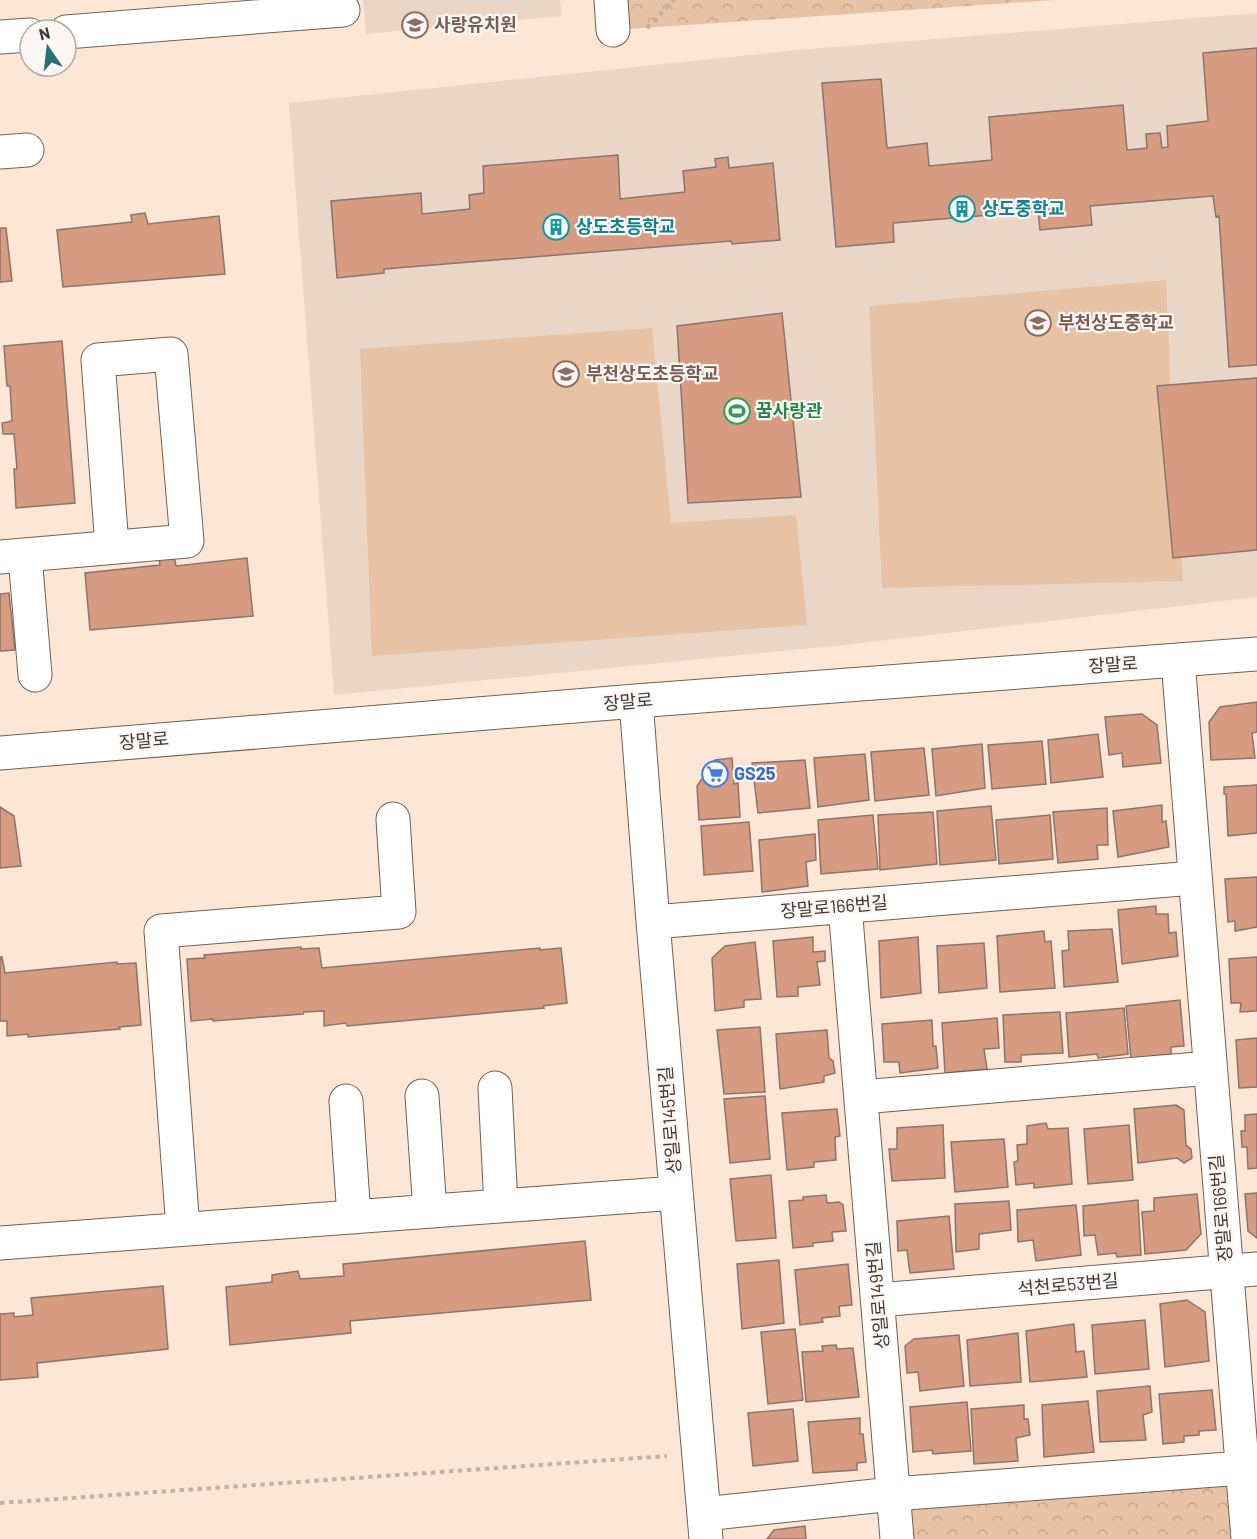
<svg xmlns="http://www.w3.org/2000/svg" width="1257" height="1539" font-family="Barlow,'Noto Sans KR',sans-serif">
	<defs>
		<pattern id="park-crowns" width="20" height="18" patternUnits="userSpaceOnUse" patternTransform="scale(1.5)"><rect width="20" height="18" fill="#e8c2a4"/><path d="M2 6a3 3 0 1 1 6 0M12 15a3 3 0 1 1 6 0" fill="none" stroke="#c8a78e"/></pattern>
	</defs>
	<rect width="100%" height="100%" fill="#fce7d7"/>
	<path fill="#e9d6c7" d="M363,0H560L562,16L366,34Z
		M1257,13V597L844,645L334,695L289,103L797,50Z"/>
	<path fill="url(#park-crowns)" d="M611,0H1055L613,30Z
		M1242,1468L1248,1539H897L893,1494Z"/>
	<path fill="#e8c2a4" d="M1166,280L1171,401L1183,581L882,588L869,306Z
		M652,328L671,523L796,515L807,625L372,656L360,349Z"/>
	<path fill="#d79b81" stroke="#8b756c" stroke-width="1.5" d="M1257,48V365L1229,367L1219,216L1216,217L1213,196L1090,206L1092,225L1040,230L1038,211L893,223L894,242L836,247L822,83L881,79L887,148L927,143L929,166L992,160L989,117L1123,105L1127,150L1147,148L1146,134L1160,133L1162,148L1168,147L1167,126L1208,121L1203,53Z
		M618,155L620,199L685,192L683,171L716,167L715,159L728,157L729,168L773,163L780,240L732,244L731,241L384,269V273L337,278L331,201L421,193L422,214L470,209L469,195L484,193L483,166Z
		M145,213L148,224L219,216L225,274L63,287L57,230L132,222L131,215Z
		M0,228H6L12,281L0,282Z
		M782,313L801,497L688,503L677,326Z
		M62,341L75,503L16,508L14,469H17L14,434H3L2,423L12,421L10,386H7L4,346Z
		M1257,378V550L1173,558L1157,386Z
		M174,556L176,566L247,558L253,616L90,630L85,573L160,565L159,559Z
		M9,593L15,650L0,651V594Z
		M1257,702V732L1252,733L1255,758L1211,760L1209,722L1220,707Z
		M1142,714L1157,725L1161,763L1123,767L1122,753L1109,755L1105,717Z
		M1098,734L1103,777L1051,783L1048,740Z
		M1042,741L1046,784L992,789L988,745Z
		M982,744L985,788L936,796L932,749Z
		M924,748L929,795L875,801L871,752Z
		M865,754L869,800L818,807L814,758Z
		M732,758L734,784L738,783L740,817L699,820L697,786L715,760Z
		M805,760L810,808L758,813L752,763Z
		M1257,785V833L1228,836L1226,794H1224V787Z
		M1162,805V822L1166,821L1169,847L1118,857L1113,811Z
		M991,806L996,860L940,865L937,811Z
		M0,807L14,816L21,866L0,868Z
		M1107,808L1108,845H1097L1098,859L1058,863L1053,812Z
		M933,812L937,864L880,870L878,815Z
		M873,815L878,869L821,874L818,820Z
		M1050,815L1053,859L999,864L996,820Z
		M749,822L753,871L704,875L701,826Z
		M815,834L816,860L806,862L808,886L762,892L759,840Z
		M1257,877V927L1235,931V921L1228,922L1225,879Z
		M1156,906V914H1168L1169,933L1176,932L1178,956L1122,964L1118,910Z
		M1112,929L1118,982L1064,987L1062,951L1069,950L1068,931Z
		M1044,931L1045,942L1051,941L1055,988L1000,992L997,936Z
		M813,937V952L825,951V961L817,962L820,985L798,987V996L777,997L773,941Z
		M918,937L921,993L881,998L879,941Z
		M755,942L761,999L744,1000V1007L715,1011L712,958L725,946Z
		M984,943L987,988L939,993L937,946Z
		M301,947V949L319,948L322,968L540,948V950L561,948L567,1003L543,1006L544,1008L347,1026L346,1023L324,1026V1011L304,1012L303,1014L213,1021V1019L191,1021L187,959L205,958L204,955Z
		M0,957H2L5,973L117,962V964L136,963L141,1025L119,1027L120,1029L28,1037V1034L7,1036V1021H0Z
		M1257,957V1011L1240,1012L1241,1003H1231L1229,959Z
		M1180,1000L1184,1046L1171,1047V1054L1131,1059L1126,1006Z
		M1124,1008L1128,1054L1098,1058L1097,1054L1069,1057L1066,1013Z
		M1060,1012L1063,1053L1021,1055V1062H1005L1003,1015Z
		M997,1018L999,1048L984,1049L987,1069L945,1073L942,1023Z
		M932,1020L933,1046H936L938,1068L900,1073L899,1062H884L882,1024Z
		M760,1027L765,1092L724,1094L717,1030Z
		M827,1030L829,1058L833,1061L835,1073L824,1076V1082L780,1089L776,1034Z
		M1257,1038V1087L1239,1088L1236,1040Z
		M765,1096L770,1159L730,1163L724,1099Z
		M1176,1105L1184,1110L1186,1145L1191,1149L1192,1158L1184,1163L1177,1158L1138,1163L1134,1109Z
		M837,1109L840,1136L835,1137L836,1160L814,1162V1167L787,1170L782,1113Z
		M1257,1114V1168L1248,1169L1247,1147H1242L1241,1131H1245V1115Z
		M1046,1123L1048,1129L1068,1128L1072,1184L1034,1188V1183L1016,1185L1014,1162L1018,1161L1017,1145L1027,1144V1126Z
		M943,1125L945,1178L892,1181L889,1149H897V1128Z
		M1129,1125L1133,1180L1088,1184L1084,1129Z
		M1004,1139L1008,1187L955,1192L951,1142Z
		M771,1175L776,1238L736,1241L730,1179Z
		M1257,1193V1238L1248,1231L1245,1194Z
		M1197,1194L1201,1234L1186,1250L1145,1254L1142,1212L1154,1211V1198Z
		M826,1195L827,1203L839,1202L843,1205L846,1231L832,1232L833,1241L813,1243V1246L793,1248L789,1201L803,1200V1197Z
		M1138,1200L1141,1255L1117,1257L1116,1253L1098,1255L1095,1235L1084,1236L1083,1206Z
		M1009,1201L1011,1230L979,1234V1249L956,1252L955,1204Z
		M1076,1205L1081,1255L1036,1261L1033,1240L1018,1242L1017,1210Z
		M949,1216L954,1269L910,1273L907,1250L898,1251L897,1221Z
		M585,1241L591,1300L350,1321L351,1333L230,1345L226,1287L272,1282V1275L298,1271L300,1279L344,1276L343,1264Z
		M779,1260L784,1323L742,1329L737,1264Z
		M848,1264L852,1305L839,1306L840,1316L822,1318L823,1322L800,1325L795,1270Z
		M163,1286L168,1349L37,1363L38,1377L0,1380V1314L14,1313V1317L33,1315L31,1298Z
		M1187,1300L1205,1312L1209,1361L1165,1367L1160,1304Z
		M1145,1320L1149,1369L1095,1374L1092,1325Z
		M1074,1324L1076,1352L1084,1351L1087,1377L1030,1382L1026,1331Z
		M795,1329L803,1400L768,1404L761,1332Z
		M1018,1333L1021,1382L970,1386L967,1340Z
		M959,1335L964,1386L920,1391L918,1372L907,1373L905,1346L914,1339Z
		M836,1345L837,1349L853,1348L859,1397L806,1402L802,1352L823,1351L822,1346Z
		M1150,1386L1152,1412L1143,1415L1146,1440L1100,1442L1097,1391Z
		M1212,1390L1216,1430L1199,1431V1435L1184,1436V1442L1163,1444L1159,1394Z
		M1088,1401L1094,1452L1044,1457L1042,1405Z
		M967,1402L971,1451L933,1454L932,1450L913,1452L910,1407Z
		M1024,1405V1419H1028L1030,1435L1016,1438L1018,1461L974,1464L971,1409Z
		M793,1409L798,1461L753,1466L748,1413Z
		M860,1418V1434H863L866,1462L857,1463V1470L813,1473L808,1422Z
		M805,1526L806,1539H767L774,1530Z"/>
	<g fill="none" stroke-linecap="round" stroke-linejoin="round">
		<g stroke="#726052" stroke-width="35">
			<path id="minor" d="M611,0L613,30
				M66,32L343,10
				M0,37L30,35
				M0,152L27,150
				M25,556L35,675
				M0,557L187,541L171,354L98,360L112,546
				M1178,660L1248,1539
				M636,701L653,922L706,1539
				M0,753L636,701L1257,654
				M845,906L897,1539
				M653,922L1194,878
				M495,1088L501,1206
				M422,1096L430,1211
				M861,1097L1210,1068
				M346,1101L354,1217
				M183,1229L161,931L399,912L393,819
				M0,1243L676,1193
				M878,1300L1257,1269
				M704,1514L893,1494L1242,1468"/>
		</g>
		<path stroke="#c2b1a4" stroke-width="4" stroke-dasharray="4.5 4.5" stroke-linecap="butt" d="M1007,0L1008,2
			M647,28L674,0
			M0,1503L667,1456"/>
		<use href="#minor" stroke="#fff" stroke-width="33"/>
	</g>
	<defs>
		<g id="school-ring" transform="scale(1.35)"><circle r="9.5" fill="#fcf7f4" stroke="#8d6e63" stroke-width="1.5"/><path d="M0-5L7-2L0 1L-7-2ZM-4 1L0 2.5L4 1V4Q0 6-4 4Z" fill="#8d6e63"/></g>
		<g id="building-ring" transform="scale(1.35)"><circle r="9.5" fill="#fcf7f4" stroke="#0f9aa8" stroke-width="1.5"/><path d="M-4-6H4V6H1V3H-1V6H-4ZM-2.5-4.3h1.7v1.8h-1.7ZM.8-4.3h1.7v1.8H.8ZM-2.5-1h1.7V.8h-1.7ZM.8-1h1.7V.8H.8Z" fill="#0f9aa8"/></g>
		<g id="stadium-ring" transform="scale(1.35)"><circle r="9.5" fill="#fcf7f4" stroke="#2e9e5b" stroke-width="1.5"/><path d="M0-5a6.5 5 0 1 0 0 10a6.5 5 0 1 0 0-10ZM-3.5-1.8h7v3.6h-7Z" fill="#2e9e5b"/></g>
		<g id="supermarket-ring" transform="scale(1.35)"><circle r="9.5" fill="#fcf7f4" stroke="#3f7fe0" stroke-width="1.5"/><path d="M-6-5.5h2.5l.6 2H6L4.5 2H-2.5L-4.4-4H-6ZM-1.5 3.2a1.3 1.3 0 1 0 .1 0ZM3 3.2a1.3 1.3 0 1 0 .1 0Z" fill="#3f7fe0"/></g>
	</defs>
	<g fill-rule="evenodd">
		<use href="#school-ring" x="415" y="25"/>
		<use href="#building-ring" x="962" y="209"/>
		<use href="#building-ring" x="556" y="227"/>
		<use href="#school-ring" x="1038" y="323"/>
		<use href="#school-ring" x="566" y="374"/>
		<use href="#stadium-ring" x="737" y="411"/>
		<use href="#supermarket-ring" x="715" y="774"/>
	</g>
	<g text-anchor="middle" stroke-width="4.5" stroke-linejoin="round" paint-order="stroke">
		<g font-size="18" font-weight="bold" fill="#785e54" stroke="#fcf7f4" text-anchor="start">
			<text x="434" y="31">사랑유치원</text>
			<text x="1058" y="329">부천상도중학교</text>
			<text x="586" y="380">부천상도초등학교</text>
		</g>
		<g font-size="18" font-weight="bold" fill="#0d838f" stroke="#fcf7f4" text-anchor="start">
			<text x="982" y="215">상도중학교</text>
			<text x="576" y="233">상도초등학교</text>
		</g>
		<g font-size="18" font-weight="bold" fill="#27864d" stroke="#fcf7f4" text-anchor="start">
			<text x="756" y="417">꿈사랑관</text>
		</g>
		<g font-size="18" fill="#403831" stroke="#fcf7f4">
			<text transform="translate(1113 665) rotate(-4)" y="6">장말로</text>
			<text transform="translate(628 702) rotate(-5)" y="6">장말로</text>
			<text transform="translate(144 741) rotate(-5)" y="6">장말로</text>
			<text transform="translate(834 907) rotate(-5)" y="6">장말로166번길</text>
			<text transform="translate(670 1120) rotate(-95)" y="6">상일로145번길</text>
			<text transform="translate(1221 1208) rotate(-95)" y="6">장말로166번길</text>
			<text transform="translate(1068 1285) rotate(-5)" y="6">석천로53번길</text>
			<text transform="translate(878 1295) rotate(-95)" y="6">상일로149번길</text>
		</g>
		<g font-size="18" font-weight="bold" fill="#366cbe" stroke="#fcf7f4" text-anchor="start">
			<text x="734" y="780">GS25</text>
		</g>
	</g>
	<g transform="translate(48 48) rotate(346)"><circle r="28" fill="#fcf7f4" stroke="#b1aba6" stroke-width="1.5"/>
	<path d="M0-4.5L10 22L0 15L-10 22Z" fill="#277273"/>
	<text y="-9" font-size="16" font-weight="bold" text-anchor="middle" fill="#403831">N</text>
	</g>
</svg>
